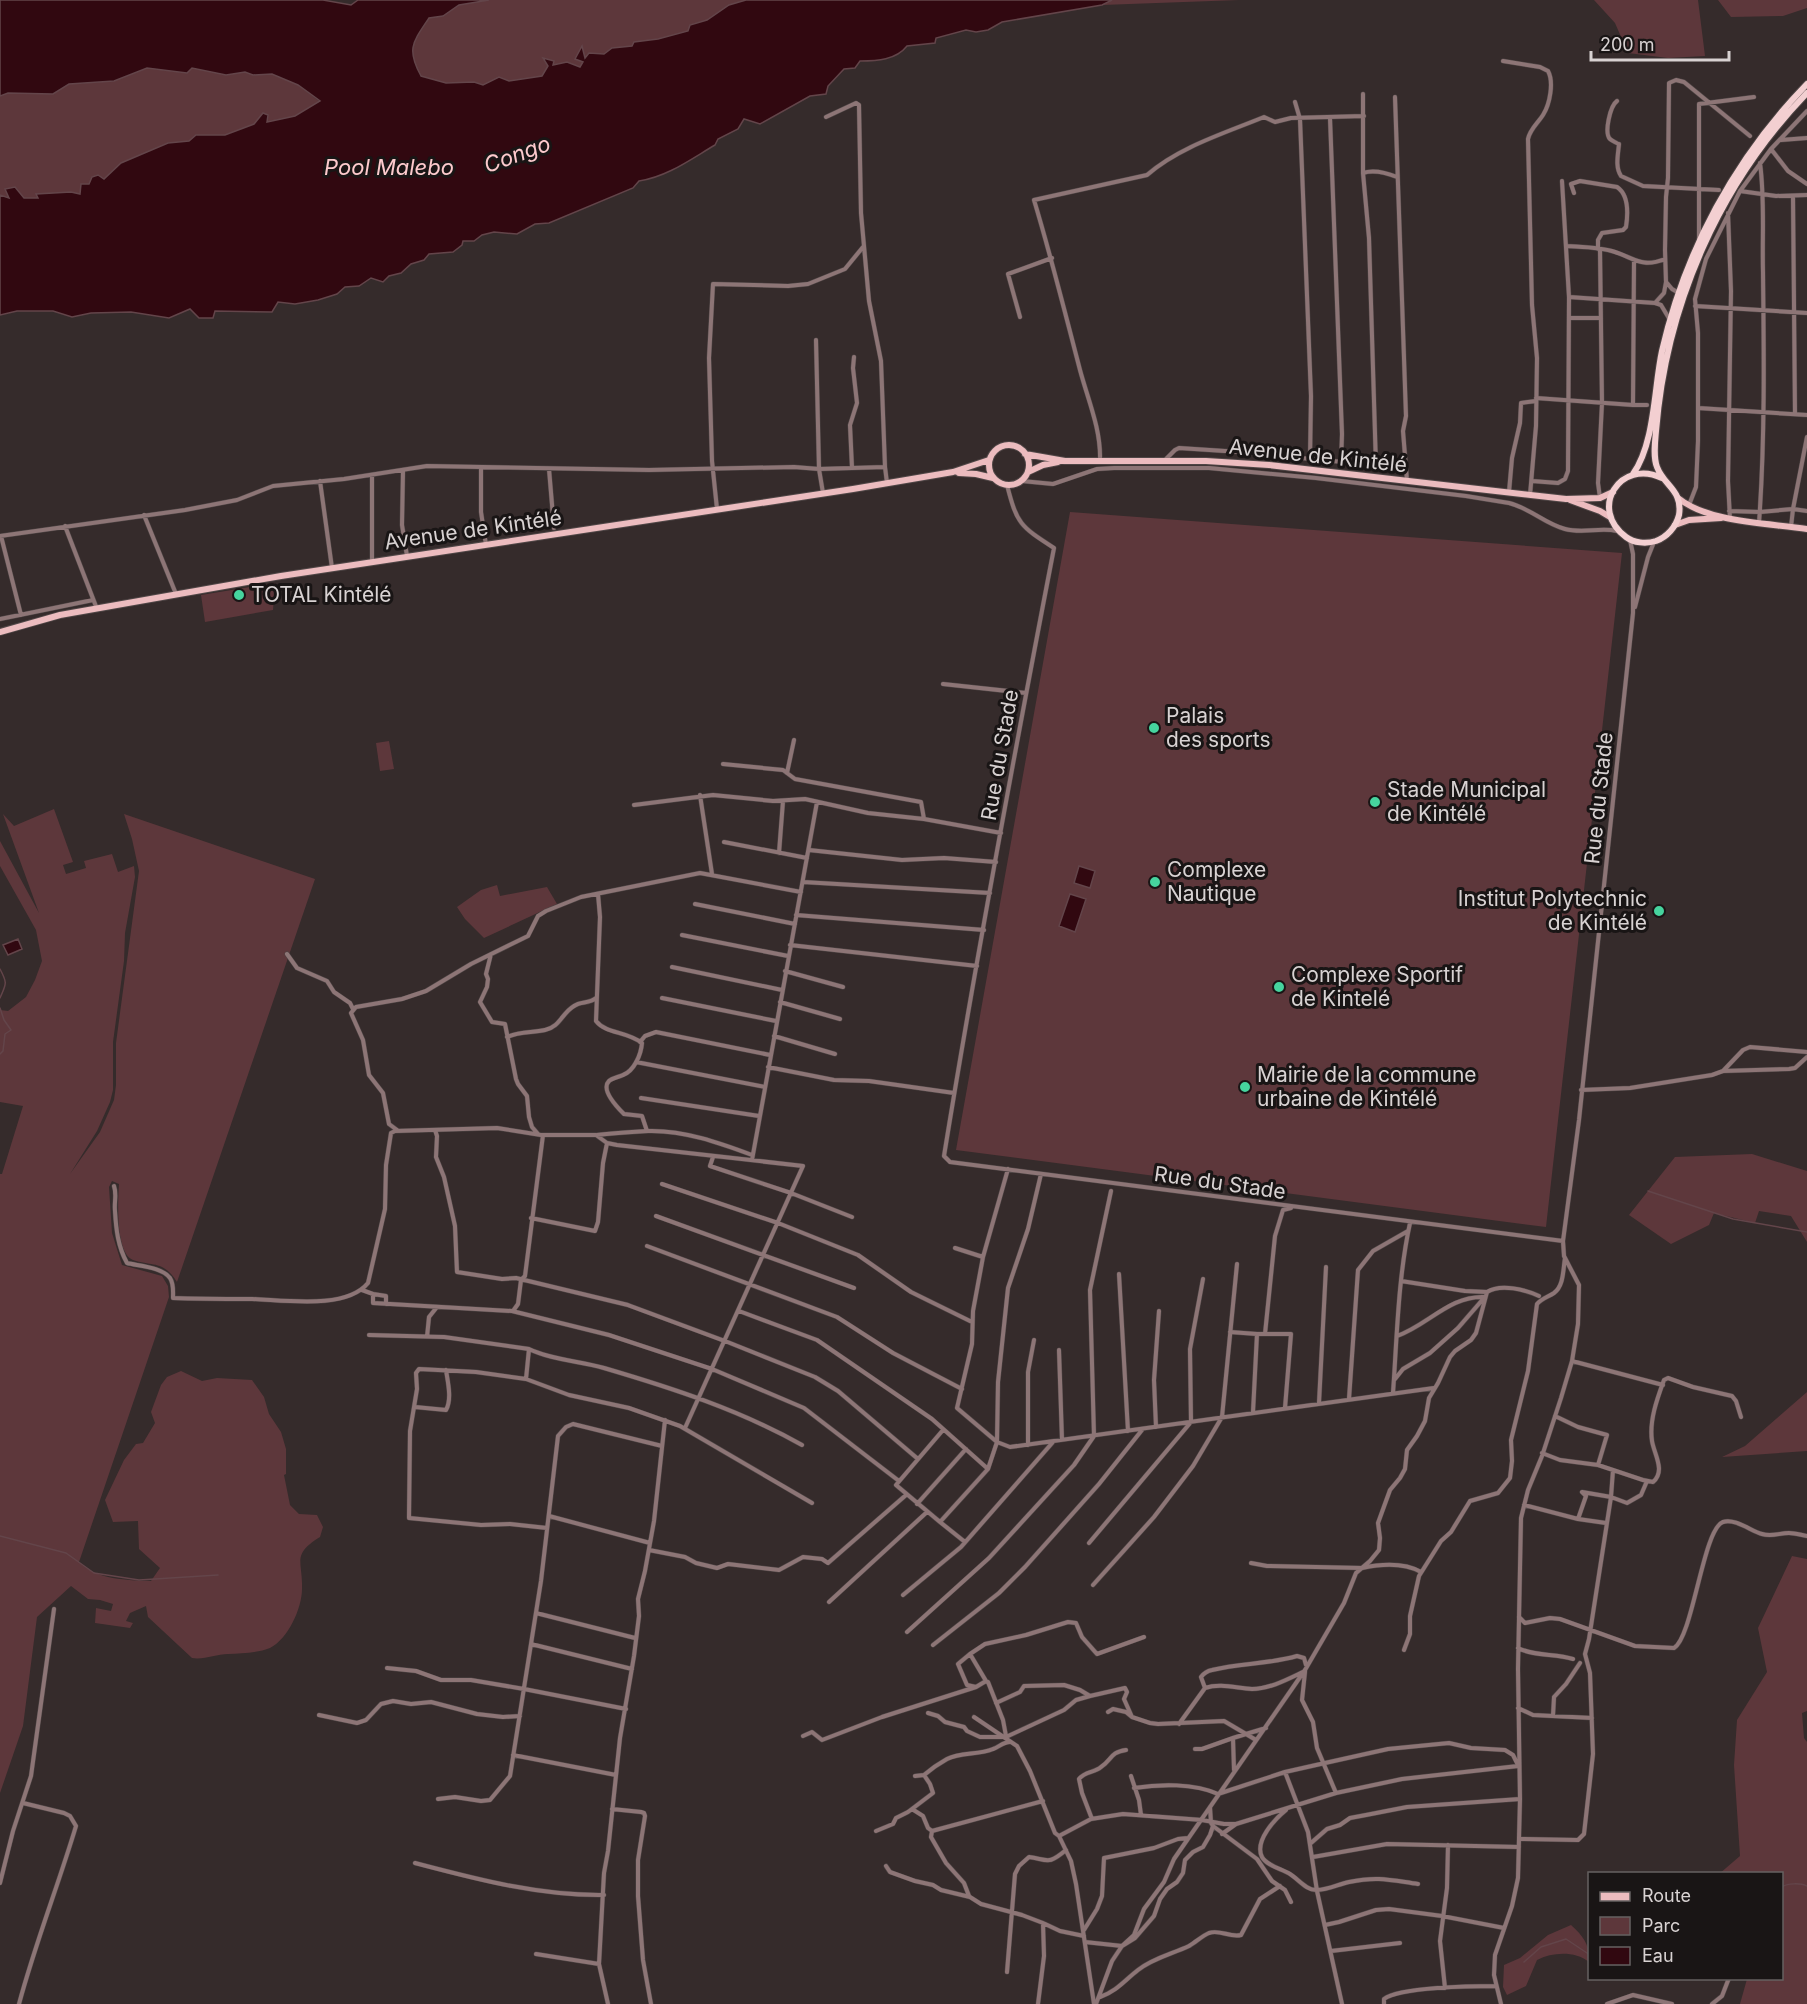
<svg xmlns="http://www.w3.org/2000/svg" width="1807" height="2004" font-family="Inter,sans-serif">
	<rect width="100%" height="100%" fill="#352b2b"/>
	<path fill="#5d373b" d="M489,0H746L729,5L707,20L690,25L688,31L658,39L634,42L632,46L612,48L604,54L589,53L585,59L582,47L584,62L580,67L567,62L553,66L544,59L548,66L542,76L509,81L499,77L483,85L474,82L446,84L421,76C406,48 413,42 429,18L443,16L459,5Z
		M1112,0H1239L1102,5Z
		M1594,0H1698L1705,56L1668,58L1628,53L1615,23Z
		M1718,0H1807V8L1783,16L1731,17Z
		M147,68L187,73L192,68L226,75L245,72L253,75L272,74L298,85L320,102L295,116L255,124L225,135H196L189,141L168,143L121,163L104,179L89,185L81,195C55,196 25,203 0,195V96L8,93L53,94L69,84L114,81Z
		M1070,512L1622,553L1546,1227L956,1150Z
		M275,583L273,610L205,622L201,595Z
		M389,741L394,769L380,771L376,743Z
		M54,809L73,862L63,865L66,874L86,868L84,861L112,854L118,872L134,866L135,877L125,933L124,961L113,1042V1090L110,1102L97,1131L70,1174L100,1132L114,1100L116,1085V1043L139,871L132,839L124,814L315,879L177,1282C163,1260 154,1267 133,1260C115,1253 118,1201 119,1184L112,1181L109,1187L112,1233L122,1265L162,1276L168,1286L169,1297L79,1562C97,1580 127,1580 151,1581L160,1568L139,1549L138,1521L113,1522L105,1500L124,1460L136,1444L143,1443L155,1423L151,1412L161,1385L167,1377L181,1371L202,1381L217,1378L252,1380L264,1397L269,1414L281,1432L286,1449V1474L284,1475L290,1505L299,1514L317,1515L323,1527L320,1537C291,1555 303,1561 302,1589C302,1608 288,1639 270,1648C258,1653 241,1653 228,1654C216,1654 204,1660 192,1658L148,1617L146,1606L130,1613L126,1621L133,1623L130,1628L95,1623L96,1608L111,1611L113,1604L100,1600L88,1599L71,1586L37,1617L23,1726L0,1793V1174H2L23,1106L0,1102V1010L8,1011L26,997L35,980L42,961L36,930L0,866V841L39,913L3,814L14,826Z
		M497,885L500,896L547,887L557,904L484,938L465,919L457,907L481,890Z
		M1752,1154L1807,1171V1242L1791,1216L1759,1211L1755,1223L1714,1213L1709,1225L1671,1244L1629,1215L1675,1157Z
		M1807,1392V1451L1722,1457L1745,1446Z
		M1792,1556L1807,1559V1711L1802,1713L1804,1738L1807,1742V2004H1740L1747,1979L1782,1978V1874H1719L1740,1856L1734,1765L1737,1720L1767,1672L1758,1628Z
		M1571,1925C1584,1937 1590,1945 1589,1962C1575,1951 1553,1952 1537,1960L1526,1986L1507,1995L1503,1987L1504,1965L1520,1958L1548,1935Z"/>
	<path fill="#310810" stroke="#63454a" stroke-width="1.5" d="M0,0H323L351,5L358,0H489L459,5L443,16L429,18C413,42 406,49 421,76L446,83L474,82L483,85L499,77L509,81L542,76L548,66L543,58L554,61L553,65L567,62L580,67L583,62L575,59L582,46L585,58L589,53L604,54L612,48L632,46L634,42L658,39L688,31L690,25L707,20L729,5L746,0H1112L1102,5L1002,22L988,30L976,32L966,30L936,38L935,43L907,46C896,60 877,61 860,61L855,68L844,69L828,86L826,94L810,96L760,124L744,119L738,129L718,139L715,145C691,159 667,177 639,181L633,188L549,223L535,224L517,234L494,232L482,235L474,241H463L462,245L453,252L429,254L424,260L411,264L401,273L389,276L383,282L371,278L359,286L345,287L337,294L318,300L295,304L278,302L272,312L215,311L213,318H199L190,309L169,318L131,312L91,313L72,317L53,311H17L0,315V195L9,198L5,189L15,187L24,198H38L36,194L71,192L80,194L81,184H89L92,177L98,175L104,179L121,163L168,143L189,141L196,135H225L254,124L263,113L268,115L267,122L295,116L320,101L298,85L272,74L253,75L245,72L226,75L192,68L187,73L147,68L114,81L69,84L53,94L8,93L0,96Z
		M1079,866L1095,871L1090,888L1074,883Z
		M1070,894L1086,899L1075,932L1059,926Z
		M18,939L22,949L8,955L3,945Z"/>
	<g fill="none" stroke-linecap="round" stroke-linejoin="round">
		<path stroke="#63454a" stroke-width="1.5" d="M0,969C8,984 6,984 0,998
			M0,1008L4,1020L11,1030L5,1034L3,1051L0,1054
			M1648,1191L1733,1219L1807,1232
			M0,1536L66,1553L94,1573L139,1580L218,1575
			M1782,1887C1787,1883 1801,1883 1807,1886
			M1524,1962L1541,1947L1566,1939L1590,1955"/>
		<g stroke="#4f4646" stroke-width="5">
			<path id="minor" d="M1503,61L1540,67L1548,71C1554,82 1550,104 1543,115C1538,123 1530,129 1528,139L1532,305L1537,358L1536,426L1530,495
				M1363,94V173L1369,238L1376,466
				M1395,97L1406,416L1403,431L1407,481
				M1617,101C1610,106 1604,133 1610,139C1611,140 1618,144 1619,144C1618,155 1615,167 1621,176L1643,186L1719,190
				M1295,102L1300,119L1311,396L1310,460
				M826,117L856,103L859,105L861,213L869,301L881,361L885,467L887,483
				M1330,118L1342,434L1341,463
				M1781,140L1807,138
				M1771,149L1788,171L1807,184
				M1363,173C1374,169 1387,173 1397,177
				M1740,191L1776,196L1807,195
				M1574,193L1571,184L1580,181L1617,187C1629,195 1628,214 1626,227L1623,230L1602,233L1598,240V249
				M1793,196L1795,414
				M1728,213L1731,291L1728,481L1730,519
				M1699,239V104L1754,97
				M1567,246C1582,247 1601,247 1615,252C1636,259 1642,268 1665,259
				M1667,283L1672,289L1679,293
				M1569,297L1655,303L1661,305L1670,320
				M1655,303L1664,293L1666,282L1665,250L1666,197L1668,178L1669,83L1676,80L1684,82L1750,136
				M1695,306L1807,313
				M1020,317L1008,274L1052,258
				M1569,318H1601
				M816,340L819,469L885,467
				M1536,398L1633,405H1647
				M1633,405L1634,260
				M1698,408L1807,415
				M1100,460C1101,429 1088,400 1080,370C1065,313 1051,256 1034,200L1147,175C1179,147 1225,133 1264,117L1275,122L1291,118L1364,116
				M1164,461L1175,450L1179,448L1240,452L1406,468
				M481,468V512L486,545
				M852,468L850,425L857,403L853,368L854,357
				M549,469L554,528
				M403,471L402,525L407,556
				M320,481L332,568
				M1022,481L1053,484L1097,469L1114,468H1209L1316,478L1466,496L1509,503C1530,508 1545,524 1565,529C1583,534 1600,527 1617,531
				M1532,481L1558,483L1565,479L1568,471L1569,297L1562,181
				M1007,485C1017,524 1020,526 1054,548C1015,750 977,953 944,1156L950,1162L1563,1241
				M1509,492L1512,458L1520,423L1521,403L1536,401
				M1600,498L1598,483L1602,403L1600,249
				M1689,505L1696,487L1698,441V333L1695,299L1706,259L1740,191L1771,149L1807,111
				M717,509L712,461L709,358L713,284L788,286L808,284L845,269L863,247
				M1729,511L1760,512L1793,509L1807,511
				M144,515L176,594
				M1759,523C1765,440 1764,356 1763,272C1762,235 1765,200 1760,163
				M65,526L97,609
				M1791,527L1793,509L1807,437
				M0,536L185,510L237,500L273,486L344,479L427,466L649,470L794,467L819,469L823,493
				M1,536L21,615
				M372,562V475
				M1635,607L1648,557L1654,542
				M0,619L93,600
				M943,684L1026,693
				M723,764L783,770L795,779L921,802L924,819
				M787,773L794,740
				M700,795L712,874
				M634,805L713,795L773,801L805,799L868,813L924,819L1001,833
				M724,842L807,858
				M809,850L902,860L944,858L996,862
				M779,853L783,801
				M803,882L990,893
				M598,894L600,917L596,1021C606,1034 627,1031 642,1043C641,1055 634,1071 623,1075C619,1077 612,1078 609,1081C600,1090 618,1108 624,1114L642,1116L647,1131
				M695,904L795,924
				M796,915L984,930
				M682,935L788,956
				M790,945L977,966
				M287,954L297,968L327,981L334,992L350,1003L353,1009
				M491,954L486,974L488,979L487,987L480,1002L492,1022L505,1024L516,1079L518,1084L527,1096L529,1117L532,1127L538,1134
				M672,967L782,990
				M785,971L843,987
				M662,998L776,1021
				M780,1002L840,1019
				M774,1036L835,1054
				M507,1037C520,1031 532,1033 545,1030C560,1027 562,1013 574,1006C581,1001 589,1004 596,998
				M640,1042L645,1036L656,1032L770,1055
				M636,1062L765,1087
				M768,1067L834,1080L869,1081L954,1093
				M1723,1071L1743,1050L1750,1047L1807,1052
				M1581,1090L1630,1088L1712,1075L1723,1071L1789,1069L1795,1068L1807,1057
				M641,1098L759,1116
				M397,1130L389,1124L383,1093L369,1075L363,1040L351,1013L356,1007L402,999L426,991L471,964L528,936L538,916L546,911L581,897L700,873L801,892
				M435,1130L437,1136L436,1157L444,1177L455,1226L457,1272L502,1279L516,1278L628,1305L725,1341L815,1377L838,1391L918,1459
				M597,1135C614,1133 631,1132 648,1131C684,1130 720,1143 752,1155
				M713,1157L710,1166L791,1193L852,1217
				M752,1160L817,802
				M1008,1169L983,1257L973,1311L972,1344L957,1408L997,1442L1010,1447L1434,1388
				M662,1184L778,1223L858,1255L911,1292L972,1322
				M114,1186C117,1194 114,1202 115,1211C116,1229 118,1247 127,1263C139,1266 162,1267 170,1278C174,1284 173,1291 173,1298C199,1299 226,1299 252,1299C284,1300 346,1310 368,1283L385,1209L386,1165L391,1133L395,1131L497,1128L541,1135H596L607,1143L617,1145L803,1166L685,1428
				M656,1216L854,1288
				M531,1218L595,1231L598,1222L603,1163L607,1143
				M647,1246L837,1317L893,1353L962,1389
				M955,1248L983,1257
				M1119,1274L1128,1431
				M1401,1281L1465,1291L1487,1292
				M362,1290L373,1294V1303L512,1311L609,1335L712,1369L804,1408L899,1481
				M373,1294L386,1296V1304
				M513,1311L518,1304L521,1280L525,1276L543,1135
				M739,1311L817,1340L932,1419L988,1469
				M1230,1332L1257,1334H1291L1285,1408
				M1265,1334L1275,1236L1283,1210L1291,1208
				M369,1335L444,1337L529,1349C552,1360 580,1361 604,1368C672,1388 740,1410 802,1445
				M1397,1336C1427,1326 1450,1295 1485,1297
				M427,1337L429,1317L437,1307
				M1059,1350L1062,1440
				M1572,1361L1663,1385
				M526,1379L529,1349
				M1395,1379L1403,1369L1430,1353L1458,1328L1484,1298
				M1393,1393C1397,1337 1398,1278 1410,1223
				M1349,1399L1358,1270L1373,1251L1408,1231
				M1319,1403L1326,1267
				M415,1407L446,1410C452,1399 448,1383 446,1370
				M1253,1412L1257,1334
				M1555,1416L1578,1427L1607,1435L1598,1465
				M1156,1427L1154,1380L1159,1311
				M943,1430L896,1485L940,1522L988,1469L997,1442L998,1382L1008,1288L1028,1229L1041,1174
				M1028,1445V1372L1034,1340
				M1542,1453L1560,1460L1598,1465L1643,1480L1653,1482C1666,1471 1654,1454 1652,1441C1649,1421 1657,1399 1664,1380L1668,1378L1693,1387L1732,1396L1736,1401L1741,1417
				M917,1504L966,1449
				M1524,1505L1578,1519L1606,1523
				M549,1516L650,1543
				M1578,1519L1586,1496L1582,1492L1611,1497L1627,1503L1641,1495L1647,1481
				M940,1522L965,1542
				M547,1528L510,1524L481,1525L409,1518L410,1431L417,1389L416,1373L419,1369L476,1372L526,1379L569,1395L629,1408L680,1426L812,1503
				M1089,1543L1191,1422L1190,1349L1203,1279
				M649,1550L685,1557L696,1563L717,1568L728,1564L779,1570L803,1557L822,1559L828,1563L906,1495
				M1251,1563L1267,1566L1362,1568C1381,1564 1403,1562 1421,1572
				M1093,1585L1154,1517L1193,1466L1222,1417L1237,1264
				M903,1595L961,1547L1053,1442
				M829,1602L927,1512
				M536,1613L635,1638
				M1519,1617L1525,1623L1550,1618L1560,1619L1635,1646L1674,1648C1693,1637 1703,1529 1723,1522C1735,1518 1751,1531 1762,1534C1772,1537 1779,1533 1789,1533C1795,1533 1801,1535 1807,1536
				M907,1632L989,1558L1074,1465L1094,1436L1090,1290L1111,1191
				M531,1644L632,1669
				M933,1645L999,1593L1025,1567L1099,1484L1142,1430
				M1518,1648C1536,1657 1555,1653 1573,1659
				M1404,1650L1410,1634V1616L1419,1576L1441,1541L1451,1532L1470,1501L1498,1493L1510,1478L1512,1461L1511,1440L1528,1371L1537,1304C1542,1298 1548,1297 1554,1293C1564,1286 1563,1269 1565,1258
				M970,1654L985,1644L1026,1635L1068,1622L1076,1623L1082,1637L1097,1654L1144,1637
				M387,1668L416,1671L441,1680H471L524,1689L626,1709
				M1305,1672L1302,1700L1313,1722L1317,1748L1336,1793
				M986,1681L970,1654L958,1664L967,1685L976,1687L986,1681L988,1682L1003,1720L1006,1736
				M1205,1688L1201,1677C1204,1673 1207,1671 1212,1670C1240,1663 1270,1664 1297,1656L1304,1658L1306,1665
				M1090,1696L1125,1688L1127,1692L1124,1699L1132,1717L1126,1712L1113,1709L1108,1712
				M1518,1708L1533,1715L1592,1718
				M928,1713L938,1716L945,1722L964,1727L967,1731L980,1737H1006L1064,1710L1076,1700L1090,1696L1080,1690L1064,1685L1024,1686L1020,1692L996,1703
				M319,1715L357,1723L366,1720L381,1704L393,1701L411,1704L431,1702L477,1714L503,1717L520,1716
				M1553,1716L1554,1697L1566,1684L1580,1663
				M974,1717L1017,1746L1030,1771L1055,1833L1059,1836L1091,1819L1123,1814L1202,1820L1224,1824H1236L1336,1793L1402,1779L1518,1766
				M1132,1717L1150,1723L1158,1724L1224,1721L1246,1734L1266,1728
				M1179,1724L1205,1688C1220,1683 1236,1688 1252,1689C1270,1689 1288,1679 1305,1671
				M803,1736L812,1732L822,1740L882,1717L976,1687
				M1195,1749H1202L1233,1738
				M513,1755L616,1775
				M1234,1770L1233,1738L1246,1734L1256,1740
				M1285,1772L1308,1832L1317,1891L1342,2004
				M924,1775C931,1769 938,1764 947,1759C960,1752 979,1755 993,1749C999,1747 1003,1742 1010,1742
				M1131,1776L1139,1800L1141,1815
				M1134,1788C1160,1784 1194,1783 1218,1794L1285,1772L1325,1763L1388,1749L1449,1743L1471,1748L1505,1750L1513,1755L1518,1765
				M438,1799L455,1797L481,1801L490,1800L510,1776L541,1581L558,1436L566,1427L573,1424L662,1446
				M1210,1807L1211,1823L1213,1826L1257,1859L1272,1881L1285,1890L1291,1902
				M612,1809L641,1812L644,1813L645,1816L638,1860V1896L643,1960L651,2004
				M912,1809L923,1816L928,1828L932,1831
				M1286,1810C1275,1819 1254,1841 1262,1857C1267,1866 1282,1869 1290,1874C1298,1879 1307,1891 1317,1890C1328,1890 1339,1884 1349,1882C1378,1876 1390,1880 1418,1884
				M1092,1819L1082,1793L1079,1779C1085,1771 1094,1773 1101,1767C1112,1760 1110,1752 1126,1750
				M876,1831L893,1824L896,1818L908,1812L933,1793L930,1784L924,1775L915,1776
				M1222,1834L1236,1824
				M1059,1836L1071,1861L1076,1884L1094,2004
				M1519,1839L1578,1840L1584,1834L1593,1754L1590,1673L1585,1654L1589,1639L1611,1497L1613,1470
				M1311,1843L1327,1829L1340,1825L1350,1818L1366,1815L1407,1807L1520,1799
				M1313,1857L1387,1844L1519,1847
				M415,1863C476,1879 539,1896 604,1895
				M886,1866L890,1872L915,1881L933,1885L941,1890L970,1897L981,1904L1022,1915L1043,1923L1060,1931L1084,1936
				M0,1883L13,1831L31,1776L54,1609
				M969,1896L964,1883L946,1863L931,1837L932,1831L1043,1801
				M1325,1925L1339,1922L1376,1910L1389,1909L1442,1916L1504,1928
				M1084,1930L1097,1909L1102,1896L1104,1858L1154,1848L1178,1839L1188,1838
				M1085,1942L1122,1946L1135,1938L1154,1916L1160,1899L1167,1889L1177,1882L1183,1873L1185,1860L1193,1852L1203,1847L1210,1835L1213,1826
				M1331,1951L1400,1943
				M536,1954L599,1964
				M1007,1972L1015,1874L1019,1866L1029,1857C1049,1860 1048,1865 1066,1850
				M1445,1988L1440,1941L1447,1888L1448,1845
				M1100,1997C1117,1991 1125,1980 1138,1970C1153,1958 1172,1954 1189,1946C1196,1942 1202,1936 1209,1933C1220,1929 1230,1938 1241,1935L1260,1899L1280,1886
				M19,2004C35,1944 58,1886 76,1826L70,1816L64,1813L23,1803
				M608,2004L599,1964L604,1873L608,1851L620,1738L634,1656L639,1616L638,1599L645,1571L654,1521L665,1420
				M1038,2004L1044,1956L1043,1923
				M1096,2004L1112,1961L1122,1946L1134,1935L1144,1909L1164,1882L1174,1859L1305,1670L1344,1603L1356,1573L1370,1561L1379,1550L1380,1538L1378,1523L1390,1490L1400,1478L1405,1469L1407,1450L1417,1436L1425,1421L1429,1398L1438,1383L1450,1357L1455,1351L1471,1340L1476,1333L1487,1292C1501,1283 1526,1290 1539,1296
				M1384,2004V1999C1399,1987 1474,1986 1496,1986
				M1501,2004L1494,1975L1495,1955L1512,1906L1518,1878L1520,1799L1518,1669L1521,1518L1528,1490L1542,1456L1561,1398L1572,1361L1578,1324L1579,1285L1564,1256L1563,1241L1579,1120L1633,613V554L1630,540
				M1607,2004L1633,1995L1672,2004
				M1712,2004L1722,1996L1729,1978"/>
		</g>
		<g stroke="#4f4646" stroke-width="8">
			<path id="primary" d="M989 465a20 20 0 1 1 40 0a20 20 0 1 1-40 0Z
				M1025,454L1065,461H1206L1269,465L1566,499L1600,498L1613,492
				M1028,472L1043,465L1058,462
				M959,473L976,474L993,478
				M1678,498C1709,523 1769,523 1807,529
				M1570,500L1600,511L1610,517
				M1675,525L1689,520L1721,518
				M0,632L60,615L281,576L853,489L953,472L989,460"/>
		</g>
		<g stroke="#4f4646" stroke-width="8">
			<path id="trunk" d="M1633,474C1655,443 1654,388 1662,351C1685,251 1735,158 1807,84
				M1662,478C1620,458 1588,509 1626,537C1634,543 1646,544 1656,541C1667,537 1676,527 1679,515C1683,490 1664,486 1657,467C1653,457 1655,442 1656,431C1666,305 1719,184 1807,93"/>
		</g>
		<use href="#minor" stroke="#8d7576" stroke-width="4"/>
		<use href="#primary" stroke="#ecbcbf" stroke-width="6"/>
		<use href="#trunk" stroke="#f3cfd1" stroke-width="6"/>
	</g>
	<g fill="#46d49e" stroke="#191515" stroke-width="2">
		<circle cx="239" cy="595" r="6"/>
		<circle cx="1154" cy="728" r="6"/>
		<circle cx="1375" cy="802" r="6"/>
		<circle cx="1155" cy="882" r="6"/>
		<circle cx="1659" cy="911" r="6"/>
		<circle cx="1279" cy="987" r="6"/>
		<circle cx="1245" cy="1087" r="6"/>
	</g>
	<g text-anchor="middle" stroke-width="6" stroke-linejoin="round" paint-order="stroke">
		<g font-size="21" fill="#d8d2d2" stroke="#191515">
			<text transform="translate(1318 456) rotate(6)" y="7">Avenue de Kintélé</text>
			<text transform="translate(473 530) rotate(-8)" y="7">Avenue de Kintélé</text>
			<text transform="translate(1000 755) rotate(-80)" y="7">Rue du Stade</text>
			<text transform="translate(1599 798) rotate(-84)" y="7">Rue du Stade</text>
			<text transform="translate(1220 1183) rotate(8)" y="7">Rue du Stade</text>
		</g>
		<g font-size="21" fill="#d8d2d2" stroke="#191515" text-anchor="start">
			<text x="251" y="602">TOTAL Kintélé</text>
			<text x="1166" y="723">Palais<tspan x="1166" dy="24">des sports</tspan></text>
			<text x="1387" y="797">Stade Municipal<tspan x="1387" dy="24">de Kintélé</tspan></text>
			<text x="1167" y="877">Complexe<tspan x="1167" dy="24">Nautique</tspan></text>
			<text x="1647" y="906" text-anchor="end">Institut Polytechnic<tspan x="1647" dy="24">de Kintélé</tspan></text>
			<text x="1291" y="982">Complexe Sportif<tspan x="1291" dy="24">de Kintelé</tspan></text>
			<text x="1257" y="1082">Mairie de la commune<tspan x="1257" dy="24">urbaine de Kintélé</tspan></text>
		</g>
		<g font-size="22" font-style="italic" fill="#fdcacd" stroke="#191515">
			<text transform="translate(517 154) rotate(-20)" y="8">Congo</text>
			<text x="389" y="175">Pool Malebo</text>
		</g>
	</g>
	<rect x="1588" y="1872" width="195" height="108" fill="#191515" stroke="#656161" stroke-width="1.5"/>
	<rect x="1600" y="1892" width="30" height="9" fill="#ecbcbf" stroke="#656161" stroke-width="1.5"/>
	<text x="1642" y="1902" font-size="18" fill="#d8d2d2">Route</text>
	<rect x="1600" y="1917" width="30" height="18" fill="#5d373b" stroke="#656161" stroke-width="1.5"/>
	<text x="1642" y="1932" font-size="18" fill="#d8d2d2">Parc</text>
	<rect x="1600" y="1947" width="30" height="18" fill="#310810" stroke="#656161" stroke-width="1.5"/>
	<text x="1642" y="1962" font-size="18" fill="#d8d2d2">Eau</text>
	<path d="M1591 51v9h138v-9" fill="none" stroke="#d8d2d2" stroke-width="3"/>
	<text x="1600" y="51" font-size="18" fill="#d8d2d2" stroke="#191515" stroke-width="4.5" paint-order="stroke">200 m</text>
</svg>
